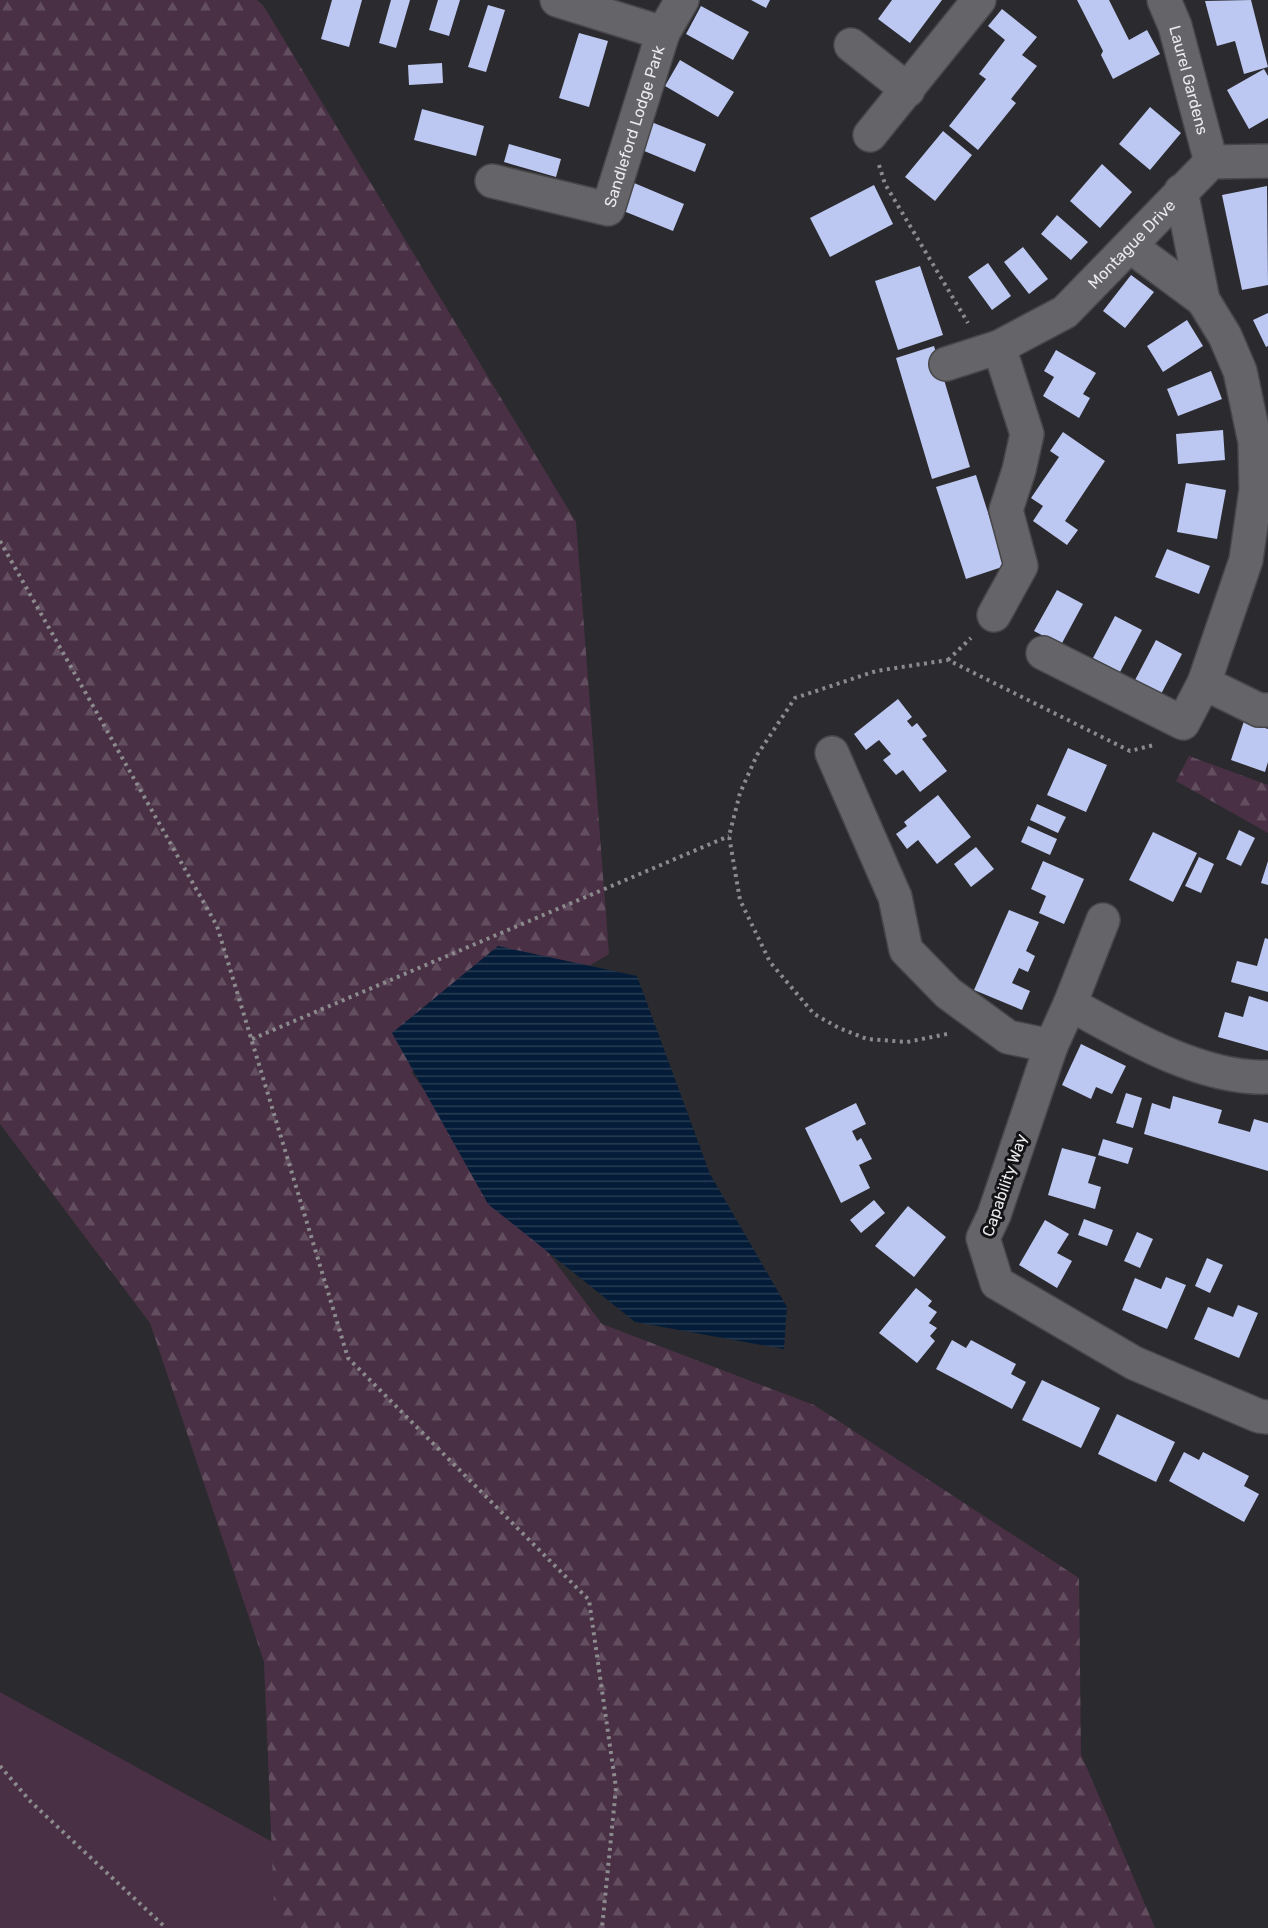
<svg xmlns="http://www.w3.org/2000/svg" width="1268" height="1928" font-family="Rubik,sans-serif">
	<defs>
		<pattern id="forest-firs" width="22" height="20" patternUnits="userSpaceOnUse" patternTransform="scale(1.5)"><rect width="22" height="20" fill="#493045"/><path d="M5 1l3.5 6h-7zM16 11l3.5 6h-7z" fill="#634e60"/></pattern>
		<pattern id="water-rules" width="6" height="5" patternUnits="userSpaceOnUse" patternTransform="scale(1.5)"><rect width="6" height="5" fill="#041c37"/><path d="M0 2.5h6" fill="none" stroke="#293d54"/></pattern>
	</defs>
	<rect width="100%" height="100%" fill="#2b2a2e"/>
	<path fill="#493045" d="M0,1692L429,1928H0Z"/>
	<path fill="url(#forest-firs)" d="M0,0H257L263,5L576,522L609,954L411,1072L602,1324L814,1405L1079,1578L1081,1754L1155,1928H275L264,1662L150,1323L0,1124Z
		M1189,756L1268,785V833L1176,781Z"/>
	<path fill="url(#water-rules)" d="M498,946L637,976L710,1174L787,1307L784,1349L635,1322L488,1204L392,1033Z"/>
	<path fill="#bcc8f2" d="M332,0H362L349,47L321,39Z
		M391,0H410L396,48L379,43Z
		M438,0H460L449,36L429,30Z
		M751,0H770L766,8Z
		M892,0H942L910,43L878,19Z
		M1077,0H1109L1129,40L1147,30L1160,54L1113,79L1101,55L1103,51Z
		M1251,0L1268,67L1244,74L1235,41L1217,46L1205,1Z
		M488,5L505,10L486,72L468,67Z
		M701,6L749,32L733,60L686,34Z
		M1002,9L1037,37L1022,55L1037,66L1011,99L1016,103L978,150L949,126L986,79L979,74L1005,40L988,26Z
		M579,33L608,41L589,107L559,98Z
		M680,60L734,92L718,117L665,86Z
		M442,63L443,83L409,85L408,65Z
		M1264,69L1268,76V118L1249,129L1227,90Z
		M1150,107L1181,133L1150,170L1119,144Z
		M422,109L484,126L476,156L414,140Z
		M649,121L706,144L695,172L637,148Z
		M943,131L972,155L935,201L905,177Z
		M509,144L561,159L556,177L504,162Z
		M1102,164L1132,192L1100,228L1070,201Z
		M627,180L684,204L673,231L616,208Z
		M874,185L893,224L830,257L810,218Z
		M1267,186L1268,285L1242,290L1222,195Z
		M1057,215L1088,242L1071,260L1041,234Z
		M1023,247L1048,279L1029,294L1004,262Z
		M988,263L1011,296L992,310L968,277Z
		M920,266L943,335L898,350L875,281Z
		M1131,275L1154,292L1125,328L1103,311Z
		M1268,313V346L1266,347L1253,320Z
		M1187,320L1203,346L1163,372L1147,346Z
		M934,346L970,467L932,479L896,358Z
		M1056,350L1096,373L1083,394L1090,398L1079,418L1043,396L1054,377L1044,371Z
		M1211,371L1222,399L1178,416L1167,389Z
		M1223,430L1225,460L1178,464L1176,434Z
		M1063,432L1105,461L1065,521L1078,530L1067,545L1033,521L1043,506L1031,498L1059,457L1050,451Z
		M976,475L1005,566L966,579L936,487Z
		M1186,483L1226,490L1217,539L1177,532Z
		M1167,549L1210,566L1199,594L1155,577Z
		M1057,590L1083,604L1061,645L1034,631Z
		M1115,616L1142,630L1120,672L1093,658Z
		M1156,640L1182,654L1160,696L1134,682Z
		M898,699L912,717L907,721L912,727L917,723L927,736L922,739L947,771L920,792L903,770L896,775L883,760L891,754L879,740L866,750L854,734Z
		M1244,721L1268,729V762L1265,772L1231,760Z
		M1068,748L1107,765L1086,812L1047,795Z
		M938,795L971,837L937,864L918,840L907,849L896,834L907,826L904,822Z
		M1037,804L1066,817L1058,833L1030,820Z
		M1028,826L1057,839L1050,855L1021,842Z
		M1239,830L1255,838L1241,866L1226,859Z
		M1153,832L1197,853L1173,902L1129,880Z
		M976,847L994,869L971,887L954,864Z
		M1199,857L1214,864L1201,893L1185,886Z
		M1043,861L1084,879L1064,924L1039,913L1046,896L1031,889Z
		M1268,861V885L1261,883Z
		M1009,910L1039,922L1026,951L1035,956L1028,972L1019,968L1012,983L1030,991L1022,1010L974,990Z
		M1265,938L1268,939V992L1231,982L1237,961L1257,966Z
		M1249,996L1268,1002V1051L1218,1037L1225,1012L1243,1017Z
		M1081,1044L1126,1066L1112,1094L1096,1087L1091,1099L1062,1085Z
		M1126,1093L1142,1098L1133,1128L1116,1123Z
		M1173,1096L1222,1110L1218,1123L1250,1132L1254,1119L1268,1123V1171L1144,1134L1152,1103L1170,1109Z
		M856,1103L866,1124L852,1131L857,1141L861,1138L872,1159L859,1165L870,1188L841,1203L805,1128Z
		M1103,1139L1133,1148L1128,1164L1098,1155Z
		M1062,1148L1096,1157L1088,1183L1101,1187L1095,1209L1048,1195Z
		M874,1200L885,1213L861,1233L850,1220Z
		M908,1206L946,1237L914,1277L875,1246Z
		M1084,1219L1113,1230L1107,1246L1078,1235Z
		M1045,1220L1069,1234L1057,1253L1072,1261L1057,1288L1019,1265Z
		M1137,1232L1153,1239L1140,1268L1124,1261Z
		M1207,1258L1223,1265L1210,1293L1195,1286Z
		M1166,1277L1186,1285L1167,1329L1122,1310L1135,1278L1161,1289Z
		M916,1288L932,1301L928,1306L937,1312L929,1323L937,1328L930,1336L935,1341L917,1363L879,1333Z
		M1238,1305L1258,1313L1239,1358L1194,1339L1208,1307L1233,1317Z
		M952,1340L966,1348L971,1340L1016,1364L1011,1374L1026,1382L1012,1409L936,1369Z
		M1042,1380L1100,1408L1081,1448L1022,1420Z
		M1117,1414L1175,1442L1156,1482L1098,1454Z
		M1184,1452L1199,1460L1203,1452L1249,1476L1244,1486L1259,1494L1244,1522L1169,1481Z"/>
	<g fill="none" stroke-linecap="round" stroke-linejoin="round">
		<g stroke="#474649" stroke-width="36">
			<g id="minor">
				<path id="s1" d="M1164,0L1175,26L1211,162"/>
				<path d="M663,33L682,0"/>
				<path d="M851,45L908,90"/>
				<path d="M870,135L979,0"/>
				<path id="s2" d="M492,181L608,209L663,33L557,0"/>
				<path d="M1130,246L1203,300"/>
				<path d="M946,364L999,347"/>
				<path id="s3" d="M994,615L1021,566L1006,510L1019,470L1027,434L999,347L1065,312L1211,162L1268,161"/>
				<path d="M1043,653L1183,723L1204,683L1246,560L1256,490L1255,442L1240,371L1225,336L1203,300L1181,191"/>
				<path d="M1204,683L1259,710H1268"/>
				<path d="M832,753L895,897L906,950L948,993L1008,1037L1051,1046"/>
				<path d="M1070,1004L1103,920"/>
				<path d="M1268,1077C1202,1080 1126,1035 1070,1004L1051,1046L994,1215L983,1238L997,1283L1134,1363L1259,1416L1268,1417"/>
			</g>
		</g>
		<path stroke="#8b8a8d" stroke-width="4" stroke-dasharray="3 4.5" stroke-linecap="butt" d="M879,165L885,184L968,323
			M0,541L217,926L348,1358L589,1600L616,1788L602,1928
			M948,660L971,638
			M947,1034L907,1042L867,1039L839,1028L814,1014L770,962L740,900L729,836L740,793L757,755L795,698L876,671L948,660L1130,751L1154,745
			M252,1039L729,836
			M0,1766L31,1802L166,1928"/>
		<use href="#minor" stroke="#656468" stroke-width="33"/>
	</g>
	<g text-anchor="middle" stroke-width="6" stroke-linejoin="round" paint-order="stroke">
		<g font-size="16" fill="#eae9eb" stroke="#131315">
			<text dy="6" stroke="none"><textPath href="#s1" startOffset="84">Laurel Gardens</textPath></text>
			<text dy="6" stroke="none"><textPath href="#s2" startOffset="206">Sandleford Lodge Park</textPath></text>
			<text dy="6" stroke="none"><textPath href="#s3" startOffset="454">Montague Drive</textPath></text>
			<text transform="translate(1004 1185) rotate(-71)" y="6">Capability Way</text>
		</g>
	</g>
</svg>
